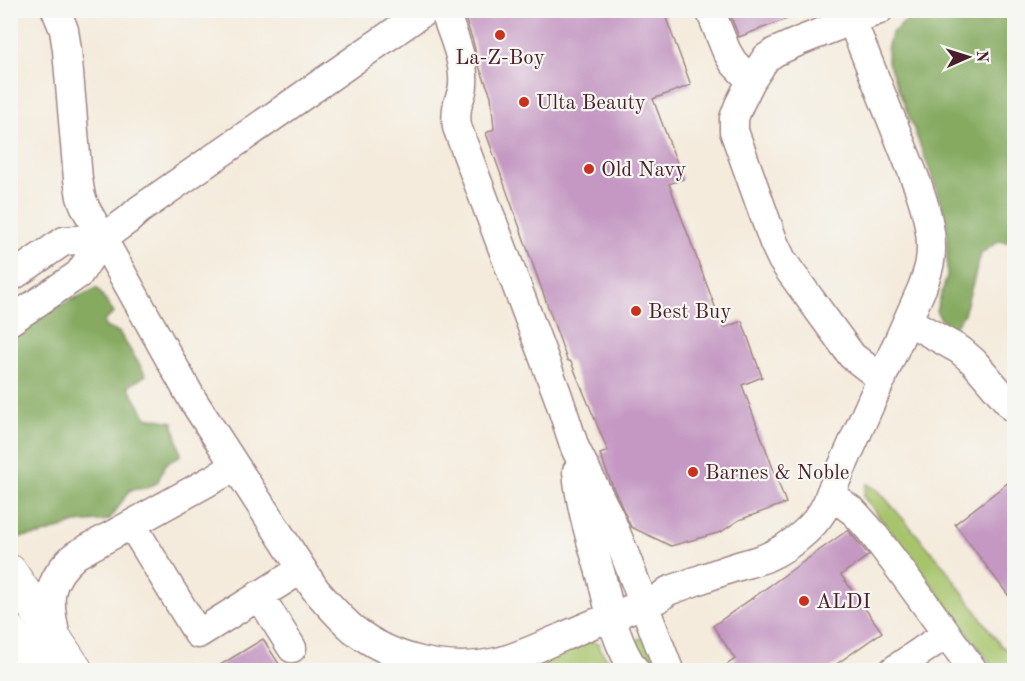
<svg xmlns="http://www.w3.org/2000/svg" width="1025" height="681" font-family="'Old Standard TT',serif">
	<rect width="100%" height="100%" fill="#f6f6f2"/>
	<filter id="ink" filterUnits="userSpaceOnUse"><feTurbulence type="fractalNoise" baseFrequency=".0167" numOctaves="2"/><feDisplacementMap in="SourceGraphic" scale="12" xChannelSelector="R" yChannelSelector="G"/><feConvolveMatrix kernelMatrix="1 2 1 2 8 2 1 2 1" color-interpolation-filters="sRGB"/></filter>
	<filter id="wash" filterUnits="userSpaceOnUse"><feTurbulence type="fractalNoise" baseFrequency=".008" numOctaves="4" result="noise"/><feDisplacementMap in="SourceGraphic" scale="24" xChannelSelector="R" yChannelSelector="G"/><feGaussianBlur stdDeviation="1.35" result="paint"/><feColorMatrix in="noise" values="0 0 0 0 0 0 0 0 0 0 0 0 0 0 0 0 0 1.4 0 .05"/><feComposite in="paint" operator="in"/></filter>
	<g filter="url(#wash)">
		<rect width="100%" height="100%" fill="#f4ebdc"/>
		<path fill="#a7c46c" stroke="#78724c" stroke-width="1.5" d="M867,484L879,491L943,565L1001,646L1014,652V670H995L944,601L863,496Z
			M644,637L662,670H650L637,651L636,644L638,639Z
			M591,641L600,644L599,648L616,670H505Z"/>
		<path fill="#85aa60" stroke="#686446" stroke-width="1.5" d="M917,11H1014V243L998,241L981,254L964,314L952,330L943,322L936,311L947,276V234L944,213L930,171L888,62L887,50L891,34Z
			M97,288L114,313L104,321L105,327L119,332L146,375L128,387L146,417L173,422L181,455L166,464L157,483L146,488L130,490L109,520L75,523L40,535L11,538L10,339L46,312Z"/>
		<g id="blocks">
			<path fill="#c498c2" d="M462,10H663L691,85L653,99L683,179L669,184L723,328L742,321L762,377L742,385L786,503L739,520L721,532L671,546L631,527L612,485L600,454L608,451L571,362L567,360L486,133L494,129L491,96L478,64L473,41Z
				M728,10H805V12L739,37Z
				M1014,478V603L955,524Z
				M848,530L869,555L841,575L882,632L828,670H719L735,659L713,626Z
				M263,639L283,670H212Z"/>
		</g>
	</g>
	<g filter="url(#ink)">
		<use href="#blocks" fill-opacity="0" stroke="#9f8584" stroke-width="1.5"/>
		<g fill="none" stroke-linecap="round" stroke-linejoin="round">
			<g stroke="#9f8584" stroke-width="31">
				<path id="minor" d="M56,10L64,30L67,50L78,179L81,197L86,209L192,399L315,589C327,603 339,617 353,629C392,660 449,673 497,662C520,657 543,645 565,636C596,622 628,610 659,598L668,591C688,584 709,576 729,569C741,565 754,562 765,558C791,547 823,522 830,494L922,288C925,279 929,270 930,261C934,236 926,209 918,186L852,21
					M444,10C452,33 465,60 463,85C463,91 460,97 458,103C456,111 456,119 457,127L558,396L575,448L610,518L625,555L669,670
					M710,10L726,50L733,62L751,81
					M879,10L802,40L775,52L766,58L751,81L739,105L734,118V131L774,243L782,260L792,274L852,356L882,379
					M10,278L64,241L103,238
					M10,321L79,274L103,238L128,220L139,210L426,10
					M908,321L960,350L974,362L1014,409
					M577,471C580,506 591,541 601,575C609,607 615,643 635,670
					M830,494L854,512L871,531L899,568L973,670
					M132,525L198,634L302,569
					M259,595L292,648
					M56,638C48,601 45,581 76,555L235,467
					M894,670L946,634"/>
			</g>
			<g stroke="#9f8584" stroke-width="35">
				<path id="major" d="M10,571L76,670
					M10,631L37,670"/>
			</g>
			<use href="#minor" stroke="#fff" stroke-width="28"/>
			<use href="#major" stroke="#fff" stroke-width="33"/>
		</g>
	</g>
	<g fill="#c8321e" stroke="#f6f6f2" stroke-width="2">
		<circle cx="500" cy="35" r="6"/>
		<circle cx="524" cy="102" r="6"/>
		<circle cx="589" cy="169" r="6"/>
		<circle cx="636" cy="311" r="6"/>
		<circle cx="693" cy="472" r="6"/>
		<circle cx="804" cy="601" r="6"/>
	</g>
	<g text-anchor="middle" stroke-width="4.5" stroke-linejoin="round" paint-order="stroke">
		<g font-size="21" fill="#4a1f2b" stroke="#f6f6f2" text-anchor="start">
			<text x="500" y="64" text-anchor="middle">La-Z-Boy</text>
			<text x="536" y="109">Ulta Beauty</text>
			<text x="601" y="176">Old Navy</text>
			<text x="648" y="318">Best Buy</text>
			<text x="705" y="479">Barnes &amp; Noble</text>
			<text x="816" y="608">ALDI</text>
		</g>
	</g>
	<rect width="1025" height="681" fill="none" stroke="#f6f6f2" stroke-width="36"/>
	<g transform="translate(968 57) rotate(87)" stroke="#f6f6f2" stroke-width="4.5" paint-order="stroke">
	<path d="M0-4.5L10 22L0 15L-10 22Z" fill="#4a1f2b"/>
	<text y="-9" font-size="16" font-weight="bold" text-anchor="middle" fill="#4a1f2b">N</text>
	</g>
</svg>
